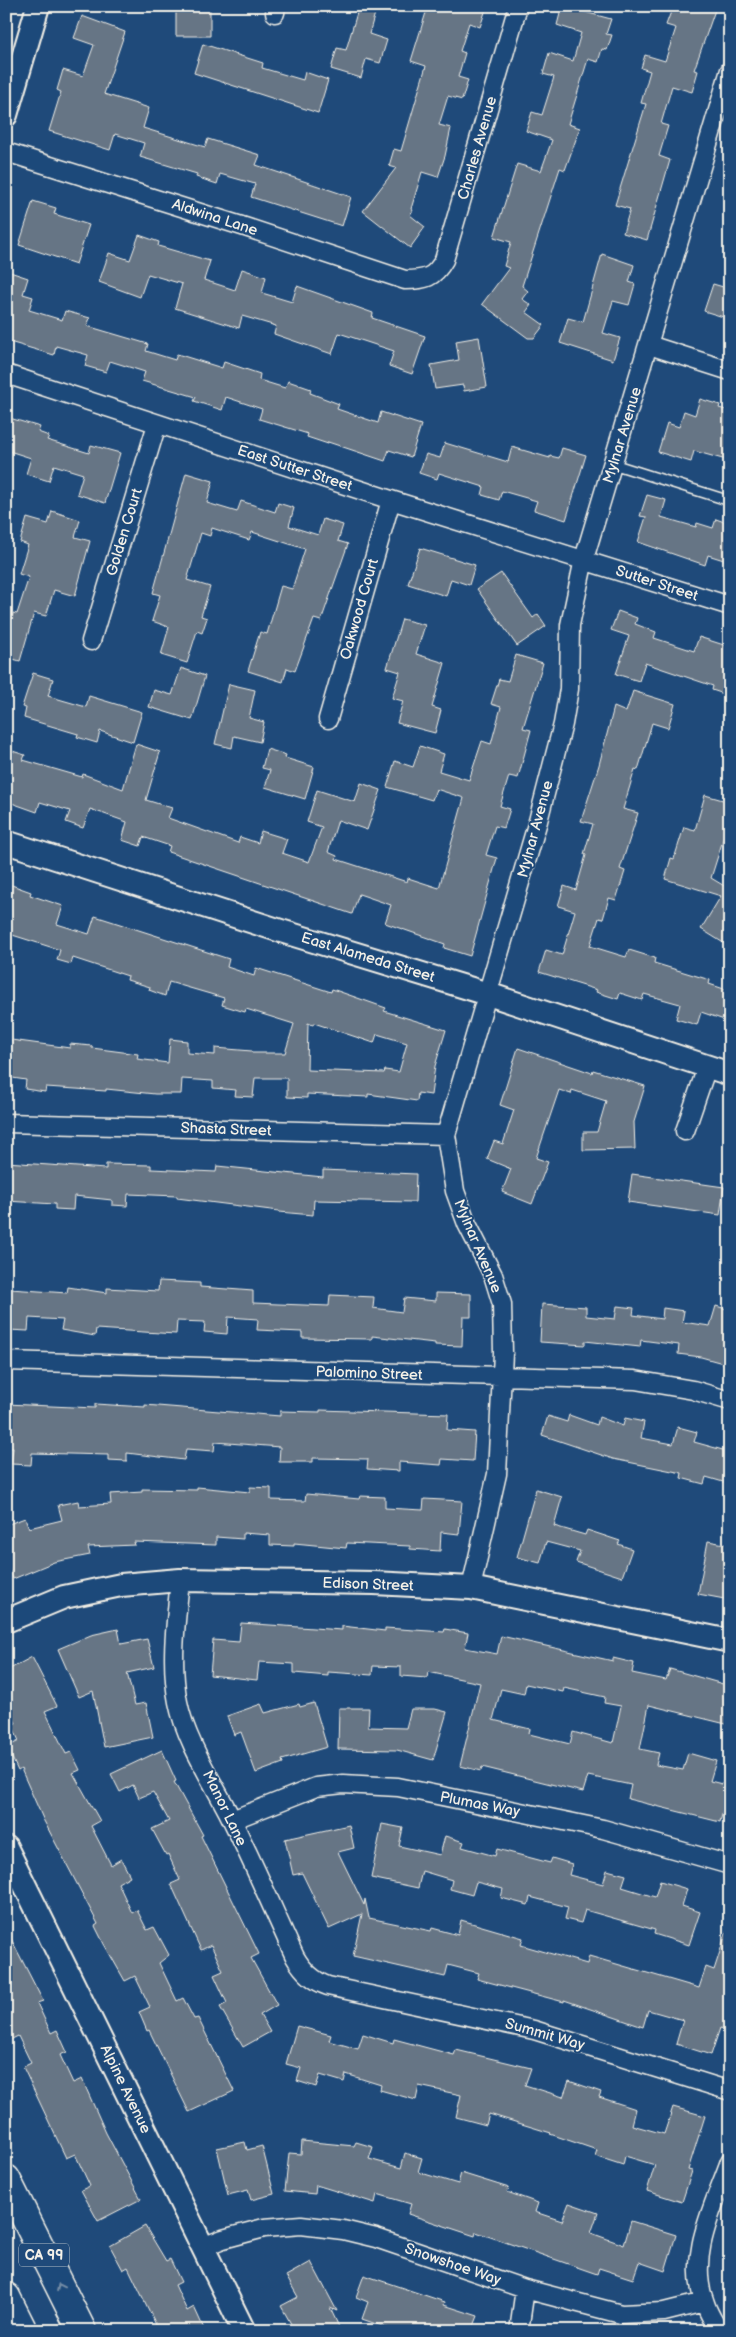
<svg xmlns="http://www.w3.org/2000/svg" width="736" height="2337" font-family="'Balsamiq Sans',sans-serif">
	<rect width="100%" height="100%" fill="#1f4a7a"/>
	<filter id="ink" filterUnits="userSpaceOnUse"><feTurbulence type="fractalNoise" baseFrequency=".02" numOctaves="2"/><feDisplacementMap in="SourceGraphic" scale="10" xChannelSelector="R" yChannelSelector="G"/><feConvolveMatrix kernelMatrix="1 2 1 2 8 2 1 2 1" color-interpolation-filters="sRGB"/></filter>
	<g filter="url(#ink)">
		<path fill="#667485" stroke="#f4f1e8" fill-rule="evenodd" d="M176,6H210V36H176Z
			M359,6H377L369,34L387,40L380,63L366,59L361,78L331,69L337,48L346,50Z
			M428,6H487L480,27L469,23L460,51L465,53L458,77L468,80L462,100L448,96L439,125L451,128L445,156L438,177L422,172L411,209L413,210L410,215L425,227L410,248L363,211L396,168L389,166L394,149L401,151L426,66L411,61Z
			M562,6L611,19L606,34L612,35L607,50L602,49L598,62L588,59L568,124L580,128L565,170L560,168L522,286L528,291L522,299L531,305L526,312L544,325L534,338H528L482,304L509,268L504,266L511,242L494,237L517,164L541,171L552,140L526,131L532,112L542,115L554,77L543,74L549,53L573,61L581,33L557,25Z
			M683,6H704L715,10L694,70L698,71L692,92L672,86L661,124L668,126L659,156L670,160L647,240L623,233L630,209L615,205L646,104L641,103L650,71L641,68L645,55L665,61L676,28L666,25L672,9L681,12Z
			M82,16L125,32L104,94L149,108L143,128L205,147L208,139L260,155L256,165L351,197L342,226L251,197L255,184L220,174L217,184L196,177L197,174L140,157L144,143L115,134L110,150L49,131L61,92L57,90L63,70L83,76L94,45L74,38Z
			M203,44L263,63L262,68L303,80L305,72L328,80L318,113L194,73Z
			M33,201L56,208L54,214L89,225L76,264L19,245Z
			M139,235L159,242L158,246L210,261L204,280L235,290L242,269L266,277L262,293L292,302L297,286L373,313L372,318L425,336L412,374L389,366L394,351L339,333L332,354L274,334L276,326L242,316L239,328L175,308L182,284L148,274L140,297L99,282L109,253L130,260Z
			M602,254L634,265L629,282L635,284L629,305L613,301L603,333L620,338L613,360L560,343L568,318L583,322Z
			M10,272L28,278L23,294L33,297L29,310L62,320L65,311L90,318L87,326L148,344L146,351L175,360L177,354L222,368L224,362L260,374L259,380L285,388L288,381L311,389L310,393L339,404L337,409L378,423L381,412L421,425L411,457L389,450L385,461L328,442V444L307,437L308,434L259,419L262,409L226,397L222,410L194,401L196,397L142,381L145,372L110,361L106,372L85,366L88,355L56,346L54,355L6,341V284Z
			M713,284L730,289V319L704,311Z
			M479,337L487,387L464,391L463,385L435,389L431,365L459,360L456,341Z
			M700,399L720,405L719,408L730,411V461L694,451L691,462L658,452L667,423L679,427L684,411L695,415Z
			M6,417L40,427L38,432L49,436L47,440L89,453L91,445L120,453L105,503L77,494L83,474L54,465L49,481L26,474L31,458L6,450Z
			M445,443L508,462L512,447L550,458V456L559,458L562,448L586,455L566,520L534,510L537,501L502,491L499,500L482,495L484,487L439,473L437,479L419,473L426,454L440,458Z
			M186,473L213,481L207,503L237,512L241,501L275,512L278,503L294,508L289,526L318,535L323,519L343,525L338,541L348,544L321,621L314,619L295,671L287,668L283,682L248,671L260,632L267,634L281,586L292,589L305,549L252,532L249,540L212,528L210,536L201,533L187,580L210,587L201,616L207,618L202,633L197,631L187,663L161,655L169,627L152,621L160,595L153,593Z
			M647,495L666,500L661,517L696,527L697,523L713,528L716,519L730,524V562L708,555L705,565L638,542L646,517L640,516Z
			M52,511L80,520L75,537L90,541L75,596L54,590L46,616L34,613L20,661L6,657V629L8,630L13,613L17,614L29,577L19,574L28,545L20,542L27,518L48,524Z
			M420,548L475,565L469,585L451,579L446,596L408,584Z
			M501,573L533,618L538,614L546,626L517,646L477,589Z
			M618,611L637,618L635,624L656,632L654,638L694,651L699,637L730,647V696L712,690L713,686L645,663L639,681L616,674L629,636L611,630Z
			M402,619L425,625L416,654L445,663L432,707L441,710L435,733L397,723L403,701L392,698L400,672L387,668Z
			M516,655L543,663L523,728L531,730L518,778L509,776L500,806L510,809L504,828L495,826L486,855L497,858L470,956L444,948L445,944L385,923L391,905L359,894L352,914L168,852L170,846L143,837L140,846L122,840L127,822L90,809L83,828L66,822L70,811L40,802L37,812L6,801V749L25,755L23,760L82,777L83,774L123,789L136,744L160,752L146,800L172,808L168,818L238,843L240,837L258,843L261,831L287,839L282,853L309,862L322,827L307,822L317,790L355,802L361,783L381,790L367,830L338,820L328,852L337,856L336,859L407,882L408,878L439,888L464,798L436,789L432,800L387,787L395,761L413,767L420,746L444,754L439,771L469,780L482,741L491,744L501,707L491,704L499,679L508,681Z
			M181,668L205,676L192,720L149,707L154,690L172,695Z
			M33,673L53,679L48,696L86,707L89,696L142,712L133,742L100,731L97,743L77,737L78,734L24,718L26,708L22,707Z
			M229,684L255,690L249,718L264,722L260,742L234,736L232,748L215,744Z
			M633,691L675,704L668,728L652,723L638,770L635,769L623,809L638,813L620,869L625,871L616,900L609,898L603,919L599,918L590,946L626,957L629,950L655,958L654,963L710,980L709,984L730,991V1022L701,1012L697,1025L676,1019L680,1004L644,994L642,1000L620,993L618,999L596,992L597,990L539,972L546,950L562,955L575,911L558,906L564,886L576,890L586,855L584,854L593,824L581,821L599,765L614,707L626,712Z
			M267,749L286,755L285,758L314,767L305,799L265,787L270,770L262,768Z
			M705,795L730,802V828L727,827L711,878L726,887L730,882V947L701,929L721,896L665,879L671,858L674,859L684,827L695,830Z
			M6,883L31,892L30,895L63,906L57,924L89,934L95,916L229,959L227,967L254,976L256,968L331,992L332,989L386,1008L384,1011L446,1030L435,1066L431,1095L418,1093L417,1101L368,1094V1097L307,1094V1098L287,1097V1078H255L253,1097L235,1096L236,1090L213,1088V1081L182,1079L181,1094H155L106,1089V1091L46,1087L45,1092L25,1089L26,1080L6,1077L11,1040L70,1048V1044L92,1046V1048L138,1054L137,1059L168,1063L170,1039L187,1041V1053L215,1055V1048L252,1051V1053H285L294,1024L246,1009L245,1012L222,1005L224,998L169,982L165,996L149,990L150,987L127,980L128,976L73,958L71,964L57,960L60,950L6,933ZM308,1023L313,1025L314,1023L374,1043L377,1034L407,1043L399,1072L385,1070L384,1073L307,1070Z
			M518,1048L592,1073L593,1070L645,1086L634,1122L635,1149L583,1150V1132H597L606,1101L572,1090L571,1094L559,1090L536,1158L548,1162L532,1204L502,1192L511,1169L487,1159L494,1141L503,1144L514,1110L500,1105Z
			M6,1162L106,1169V1164L151,1165V1169L216,1172L217,1166L323,1177V1170L416,1174L415,1202L314,1200L313,1215L279,1212V1211L177,1198V1196L128,1194L127,1206L112,1205V1200L74,1196L73,1210L55,1209V1204L6,1201Z
			M632,1174L724,1187L720,1215L628,1202Z
			M159,1281L200,1283V1287L253,1291V1303L329,1306L330,1295L374,1297L373,1308L402,1312L404,1298L436,1301V1293L471,1294V1317H463L462,1346L435,1345V1343L372,1336V1339L302,1338V1332L257,1330L258,1319L228,1317L227,1334L204,1332L205,1322L177,1321L176,1334L96,1329L95,1336L61,1330L63,1320L29,1318L28,1331L8,1330L10,1289L67,1293L68,1287L107,1293V1288L158,1291Z
			M542,1304L586,1307V1316L615,1319L617,1306L634,1308L633,1315L662,1319L663,1308L684,1311L682,1322L710,1326L716,1306L730,1310V1365L701,1357L678,1354L679,1345L641,1340L640,1347L585,1341V1345L540,1342Z
			M6,1404L95,1408V1404L145,1407V1405L280,1416V1411L320,1412V1410L448,1414L447,1430L475,1432L473,1461L442,1459L441,1465L399,1462V1471L367,1469L368,1459L313,1458V1462H279L280,1447L215,1442L214,1451L186,1449L184,1460L127,1453V1461L108,1460V1455L32,1453L31,1465L11,1464L13,1448H6Z
			M569,1415L597,1425L599,1417L623,1426L625,1418L644,1422L641,1438L673,1444L678,1427L697,1432L694,1442L730,1452V1484L706,1477L704,1484L681,1478L682,1473L613,1459L542,1435L548,1416L567,1422Z
			M197,1487L250,1492V1487L271,1488V1500L305,1501L306,1494L359,1499L360,1496L385,1497V1508L423,1510L424,1499L462,1501L459,1534L441,1532L440,1551L410,1549V1546L347,1543L346,1548L294,1543V1546L270,1545V1535L243,1533V1539L216,1537V1545L134,1542L135,1545L88,1547L90,1555L54,1562L13,1579L6,1562V1525L25,1518L29,1528L62,1520L58,1505L78,1501L79,1506L111,1504L110,1494L142,1492V1489L197,1490Z
			M536,1489L562,1497L554,1526L585,1535L587,1530L620,1541L618,1544L632,1549L622,1577L576,1562L580,1551L546,1542L540,1563L517,1557Z
			M708,1541L730,1545V1600L698,1594Z
			M241,1623L342,1630V1626L385,1631V1628L444,1632L445,1629L468,1633L465,1648L497,1654L501,1636L613,1661V1658L634,1663L632,1673L666,1680L670,1669L730,1686V1725L649,1705L640,1749L659,1753L656,1765L683,1770L688,1753L716,1761L710,1781L730,1786L720,1822L628,1799L631,1785L588,1776L583,1792L482,1767L481,1771L460,1766L480,1683L428,1672L427,1678L401,1676V1667L373,1666L372,1675L328,1672V1676L294,1673V1664L259,1662L257,1680L210,1675L213,1640L239,1642ZM526,1684L563,1692L564,1688L605,1697L604,1703L621,1706L613,1743L573,1732L570,1744L529,1734L530,1729L493,1720L501,1689L524,1694Z
			M118,1629L121,1644L147,1639L154,1667L127,1673L135,1705L146,1703L153,1737L104,1747L93,1691L79,1697L58,1649L91,1635Z
			M32,1657L57,1706L45,1711L66,1754L71,1752L80,1770L73,1773L100,1821L91,1826L111,1865L121,1859L130,1876L118,1883L132,1913L137,1910L147,1930L154,1927L169,1955L159,1963L177,2001L183,1998L194,2019L198,2018L234,2091L189,2112L149,2030L147,2031L139,2012L150,2007L135,1976L125,1981L104,1944L95,1926L98,1924L44,1821L21,1769L18,1771L7,1747L19,1741L12,1725L16,1723L6,1704V1671Z
			M314,1703L327,1747L282,1760L283,1763L256,1773L241,1732L234,1735L227,1716L261,1704L265,1713L299,1704L300,1707Z
			M339,1708H369L368,1727L406,1728L411,1709H435L447,1712L433,1760L397,1750L338,1749Z
			M162,1750L176,1781L174,1782L203,1835L201,1836L259,1954L251,1958L277,2005L260,2015L270,2032L243,2047L220,2007L227,2003L214,1975L223,1971L211,1945L201,1950L171,1884L180,1880L168,1854L166,1855L152,1829L169,1821L153,1792L139,1798L133,1785L120,1792L111,1774Z
			M382,1824L403,1828L399,1846L440,1855L445,1836L464,1842L462,1847L495,1856L497,1849L550,1863L552,1858L572,1864L569,1875L603,1884L607,1870L626,1875L622,1887L655,1897L660,1881L687,1889L682,1906L700,1912L689,1945L654,1934L655,1930L585,1910L581,1923L565,1919L568,1907L530,1897L528,1905L501,1898L503,1889L476,1882L472,1895L450,1889L452,1880L422,1871L418,1888L371,1878Z
			M349,1825L354,1848L338,1852L364,1905L365,1899L369,1918L431,1931L432,1928L458,1935L461,1920L523,1938L521,1945L587,1964L589,1956L699,1988L706,1967L714,1970L727,1930L730,1931V2031L720,2028L711,2055L676,2044L683,2020L648,2010L643,2027L564,2000V2002L477,1979L479,1973L448,1965L445,1977L353,1956L362,1914L329,1929L302,1873L293,1875L285,1839Z
			M6,1929L43,2001L37,2003L51,2033L57,2030L67,2052L60,2055L73,2083L82,2079L106,2133L141,2199L98,2221L81,2190L90,2186L75,2154L66,2158L23,2067L31,2063L18,2036L6,2042Z
			M297,2026L331,2035L329,2041L358,2049L363,2034L393,2043L394,2039L454,2055L456,2050L531,2068L525,2085L563,2097L569,2081L601,2092L599,2097L636,2109L632,2125L664,2134L673,2107L705,2116L688,2170L692,2171L682,2202L647,2191L655,2165L625,2156L623,2165L595,2156L597,2150L550,2134L551,2133L489,2114L486,2125L456,2117L461,2095L419,2086L416,2100L380,2090L381,2085L346,2074L344,2082L320,2075L316,2087L297,2081L301,2068L286,2064Z
			M302,2141L354,2146L356,2142L373,2147L369,2159L401,2168L405,2153L422,2158L418,2172L458,2184L461,2173L509,2188L507,2192L538,2203L535,2212L562,2221L569,2203L598,2213L591,2233L624,2245L631,2221L676,2235L665,2271L639,2262L633,2279L599,2268L597,2274L476,2232L475,2236L408,2214L411,2204L377,2194L375,2203L316,2185L315,2194L285,2191L289,2153L301,2154Z
			M245,2142L247,2150L262,2146L274,2194L251,2200L248,2190L228,2195L217,2148Z
			M145,2226L166,2261L170,2259L181,2282L175,2285L187,2311L194,2307L205,2331H159L128,2267L123,2270L110,2246Z
			M311,2262L337,2311L330,2308L341,2331H295L281,2306L298,2297L286,2276Z
			M364,2275L445,2302L444,2305L478,2316L472,2331H396L362,2319L368,2302L356,2297Z"/>
		<g fill="none" stroke-linecap="round" stroke-linejoin="round">
			<g stroke="#f4f1e8" stroke-width="12">
				<path id="service" d="M613,464L730,501"/>
			</g>
			<g stroke="#f4f1e8" stroke-width="21">
				<path id="minor" d="M275,13L276,6
					M6,152L245,227L405,280C425,280 434,278 444,260L518,6
					M649,345L730,371
					M6,374L391,500L730,606
					M91,641L157,424
					M328,719L391,500
					M6,1123L446,1135
					M685,1131L707,1067
					M6,1361L635,1380L693,1390L730,1401
					M180,1580C176,1621 170,1662 178,1702C185,1739 211,1779 228,1812C252,1860 273,1909 295,1957C303,1971 313,1981 328,1986L534,2030L730,2091
					M471,1588L497,1474L503,1353L502,1304L493,1275L467,1224L455,1191L446,1135L538,821L563,724L569,689L570,625L584,559L730,70
					M232,1820L316,1787L343,1784L398,1787L603,1829L730,1865
					M202,2247L223,2239L264,2228L301,2225L343,2230L376,2238L525,2289L621,2314L664,2312L704,2302
					M519,2331L525,2289
					M719,2331C714,2322 708,2313 705,2303C686,2257 715,2204 730,2161"/>
			</g>
			<g stroke="#f4f1e8" stroke-width="26">
				<path id="tertiary" d="M6,115L38,6
					M6,842L281,931L488,994L730,1074
					M6,1621L64,1597L121,1585L180,1580L374,1583L471,1588L730,1641
					M6,1847L244,2331"/>
			</g>
			<g stroke="#f4f1e8" stroke-width="31">
				<path id="motorway" d="M6,2179L82,2331
					M6,2297L23,2331"/>
			</g>
			<use href="#service" stroke="#1f4a7a" stroke-width="9"/>
			<use href="#minor" stroke="#1f4a7a" stroke-width="18"/>
			<use href="#tertiary" stroke="#1f4a7a" stroke-width="22"/>
			<use href="#motorway" stroke="#1f4a7a" stroke-width="28"/>
		</g>
		<defs><path id="oneway-chevron" d="M-2-3.5L2.5 0L-2 3.5" fill="none" stroke-width="1.6" stroke-linecap="round" stroke-linejoin="round" transform="scale(1.25)"/></defs>
		<use stroke="#748da6" href="#oneway-chevron" transform="translate(60 2287) rotate(-116)"/>
	</g>
	<g text-anchor="middle" stroke-width="4" stroke-linejoin="round" paint-order="stroke">
		<rect fill="#1f4a7a" stroke="#b4bfc7" stroke-width="1" x="19" y="2243.5" width="50" height="23" rx="4"/>
		<g font-size="14" font-weight="bold" fill="#f4f1e8">
			<text x="44" y="2260">CA 99</text>
		</g>
		<g font-size="15" fill="#f4f1e8" stroke="#1f4a7a">
			<text transform="translate(477 148) rotate(-74)" y="5">Charles Avenue</text>
			<text transform="translate(215 217) rotate(18)" y="5">Aldwina Lane</text>
			<text transform="translate(622 435) rotate(-73)" y="5">Mylnar Avenue</text>
			<text transform="translate(295 468) rotate(18)" y="5">East Sutter Street</text>
			<text transform="translate(124 532) rotate(-73)" y="5">Golden Court</text>
			<text transform="translate(657 583) rotate(18)" y="5">Sutter Street</text>
			<text transform="translate(359 609) rotate(-74)" y="5">Oakwood Court</text>
			<text transform="translate(535 829) rotate(-75)" y="5">Mylnar Avenue</text>
			<text transform="translate(368 957) rotate(17)" y="5">East Alameda Street</text>
			<text transform="translate(226 1129) rotate(2)" y="5">Shasta Street</text>
			<text transform="translate(478 1246) rotate(67)" y="5">Mylnar Avenue</text>
			<text transform="translate(369 1373) rotate(2)" y="5">Palomino Street</text>
			<text transform="translate(368 1584) rotate(2)" y="5">Edison Street</text>
			<text transform="translate(480 1804) rotate(11)" y="5">Plumas Way</text>
			<text transform="translate(225 1808) rotate(64)" y="5">Manor Lane</text>
			<text transform="translate(545 2034) rotate(16)" y="5">Summit Way</text>
			<text transform="translate(126 2089) rotate(64)" y="5">Alpine Avenue</text>
			<text transform="translate(453 2264) rotate(19)" y="5">Snowshoe Way</text>
		</g>
	</g>
	<rect width="736" height="2337" fill="none" stroke="#1f4a7a" stroke-width="25"/>
	<rect x="12" y="12" width="711" height="2312" fill="none" stroke="#f4f1e8" stroke-width="2" filter="url(#ink)"/>
</svg>
